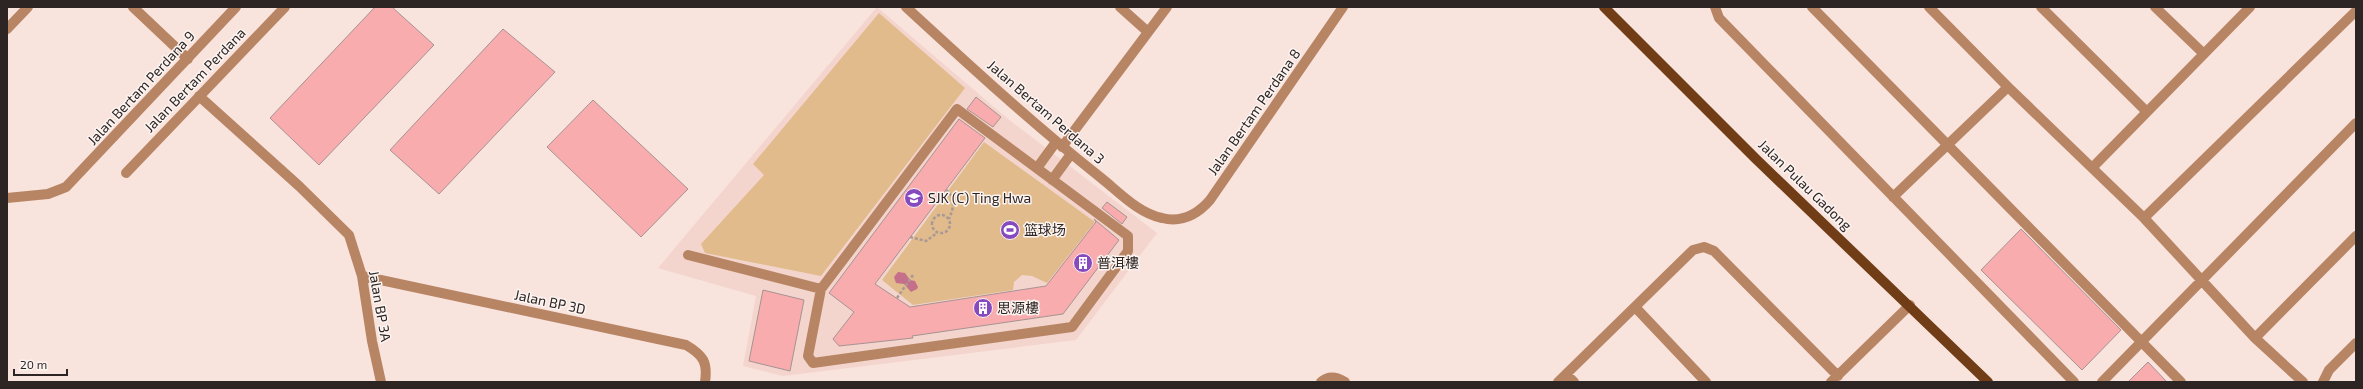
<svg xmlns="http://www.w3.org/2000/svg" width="2363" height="389" font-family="'Exo 2','Noto Sans SC',sans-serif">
	<rect width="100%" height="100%" fill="#f9e3dd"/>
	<path fill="#f3d5cd" d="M877,7L1008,119L1157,233L1076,340L783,376L743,366L756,296L658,268Z"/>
	<path fill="#e1bb8c" d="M879,13L965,88L821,276L705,253L701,244L764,175L753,164Z
		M984,142L1095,222L1047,283L1032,276L1022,275L1014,282L1013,290L913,305L882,280Z"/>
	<path fill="#c56f8b" d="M898,272L905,273L910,280L915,281L918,287L917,289L911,292L904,284L896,283L894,277Z"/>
	<path fill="#f8acad" stroke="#a79292" d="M375,7H392L434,45L319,165L270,118Z
		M503,29L555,72L439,194L390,150Z
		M976,97L1001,117L993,127L967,109Z
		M593,100L688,189L641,237L547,147Z
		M959,119L985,138L875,284L910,307L1046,286L1096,222L1094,219L1119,240L1063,314L912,336L913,338L839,346L833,339L854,312L829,293Z
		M1107,202L1127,217L1122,224L1102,208Z
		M2021,229L2121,330L2082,370L1981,270Z
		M763,290L804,300L790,371L749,361Z
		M2148,362L2167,382H2128Z"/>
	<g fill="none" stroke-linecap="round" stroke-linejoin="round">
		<path stroke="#a99994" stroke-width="2.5" stroke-dasharray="3 2" stroke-linecap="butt" d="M946,190C956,198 954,207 949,219
			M932 224a9 9 0 1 1 18 0a9 9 0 1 1-18 0Z
			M910,237L926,241L937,233
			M897,298L913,275"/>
		<path stroke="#b88564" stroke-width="10" d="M133,7L188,59
			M906,7C969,65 1032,123 1100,177C1119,192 1138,213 1162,218C1182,223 1197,215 1210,200L1343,7
			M1120,7L1148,32
			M1715,7L1719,18L2074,382
			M1812,7L2181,382
			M1929,7L2008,87L2144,218L2255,338L2303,382
			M2041,7L2147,112
			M2155,7L2204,54
			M7,29L28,7
			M199,96L299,186L349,235L362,276L372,341L381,382
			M957,109L1128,236V251L1072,327L813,363L808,356L821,289Z
			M1062,147L1167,7
			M1037,168L1056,142
			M2092,168L2250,7
			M126,173L285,7
			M1052,180L1071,154
			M1893,197L2008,87
			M7,198L48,194L66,187L236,7
			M2144,218L2356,11
			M688,255L821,289
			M362,276L686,345C703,355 708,362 705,382
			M1635,307L1706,382
			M2255,338L2356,236
			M1566,374L1574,382
			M1321,382C1329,375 1337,377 1345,382
			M1558,382L1693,250L1704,247L1714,251L1838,376
			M1831,382L1910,305
			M2102,382L2356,123
			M2323,382L2329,370L2356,343"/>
		<path stroke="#703d16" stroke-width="10" d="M1604,7L1756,159L1988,382"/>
	</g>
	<defs>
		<g id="school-disc" transform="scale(1)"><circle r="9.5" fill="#8749be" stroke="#fcf4f1"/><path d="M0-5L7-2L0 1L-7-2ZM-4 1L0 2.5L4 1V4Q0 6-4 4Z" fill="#fff"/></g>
		<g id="stadium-disc" transform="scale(1)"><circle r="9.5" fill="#8749be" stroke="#fcf4f1"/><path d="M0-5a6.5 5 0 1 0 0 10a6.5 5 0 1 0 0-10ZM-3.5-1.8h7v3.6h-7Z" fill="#fff"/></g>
		<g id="building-disc" transform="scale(1)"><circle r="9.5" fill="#8749be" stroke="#fcf4f1"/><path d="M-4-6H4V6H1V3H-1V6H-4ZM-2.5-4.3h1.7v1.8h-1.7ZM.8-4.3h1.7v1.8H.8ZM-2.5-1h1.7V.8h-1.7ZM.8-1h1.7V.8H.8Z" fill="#fff"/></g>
	</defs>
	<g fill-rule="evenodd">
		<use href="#school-disc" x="914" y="198"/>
		<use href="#stadium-disc" x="1010" y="230"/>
		<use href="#building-disc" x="1083" y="263"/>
		<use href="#building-disc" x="983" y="308"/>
	</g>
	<g text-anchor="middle" stroke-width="3" stroke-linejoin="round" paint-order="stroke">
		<g font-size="14" fill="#2d2523" stroke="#fcf4f1">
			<text transform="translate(195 80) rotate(-46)" y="5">Jalan Bertam Perdana</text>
			<text transform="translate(141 88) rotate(-47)" y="5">Jalan Bertam Perdana 9</text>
			<text transform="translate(1046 112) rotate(41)" y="5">Jalan Bertam Perdana 3</text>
			<text transform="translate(1254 112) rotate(-55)" y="5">Jalan Bertam Perdana 8</text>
			<text transform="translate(1805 185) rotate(44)" y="5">Jalan Pulau Gadong</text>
			<text transform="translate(550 302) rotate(12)" y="5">Jalan BP 3D</text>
			<text transform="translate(380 306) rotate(80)" y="5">Jalan BP 3A</text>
		</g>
		<g font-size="14" fill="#2d2523" stroke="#fcf4f1" text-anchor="start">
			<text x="928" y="203">SJK (C) Ting Hwa</text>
			<text x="1024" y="235">篮球场</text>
			<text x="1097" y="268">普洱樓</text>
			<text x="997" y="313">思源樓</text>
		</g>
	</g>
	<rect width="2363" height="389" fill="none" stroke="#2d2523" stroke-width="16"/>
	<path d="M14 369v6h53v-6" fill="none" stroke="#2d2523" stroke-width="2"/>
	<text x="20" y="369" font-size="12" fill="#2d2523" stroke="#fcf4f1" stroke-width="3" paint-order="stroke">20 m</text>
</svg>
